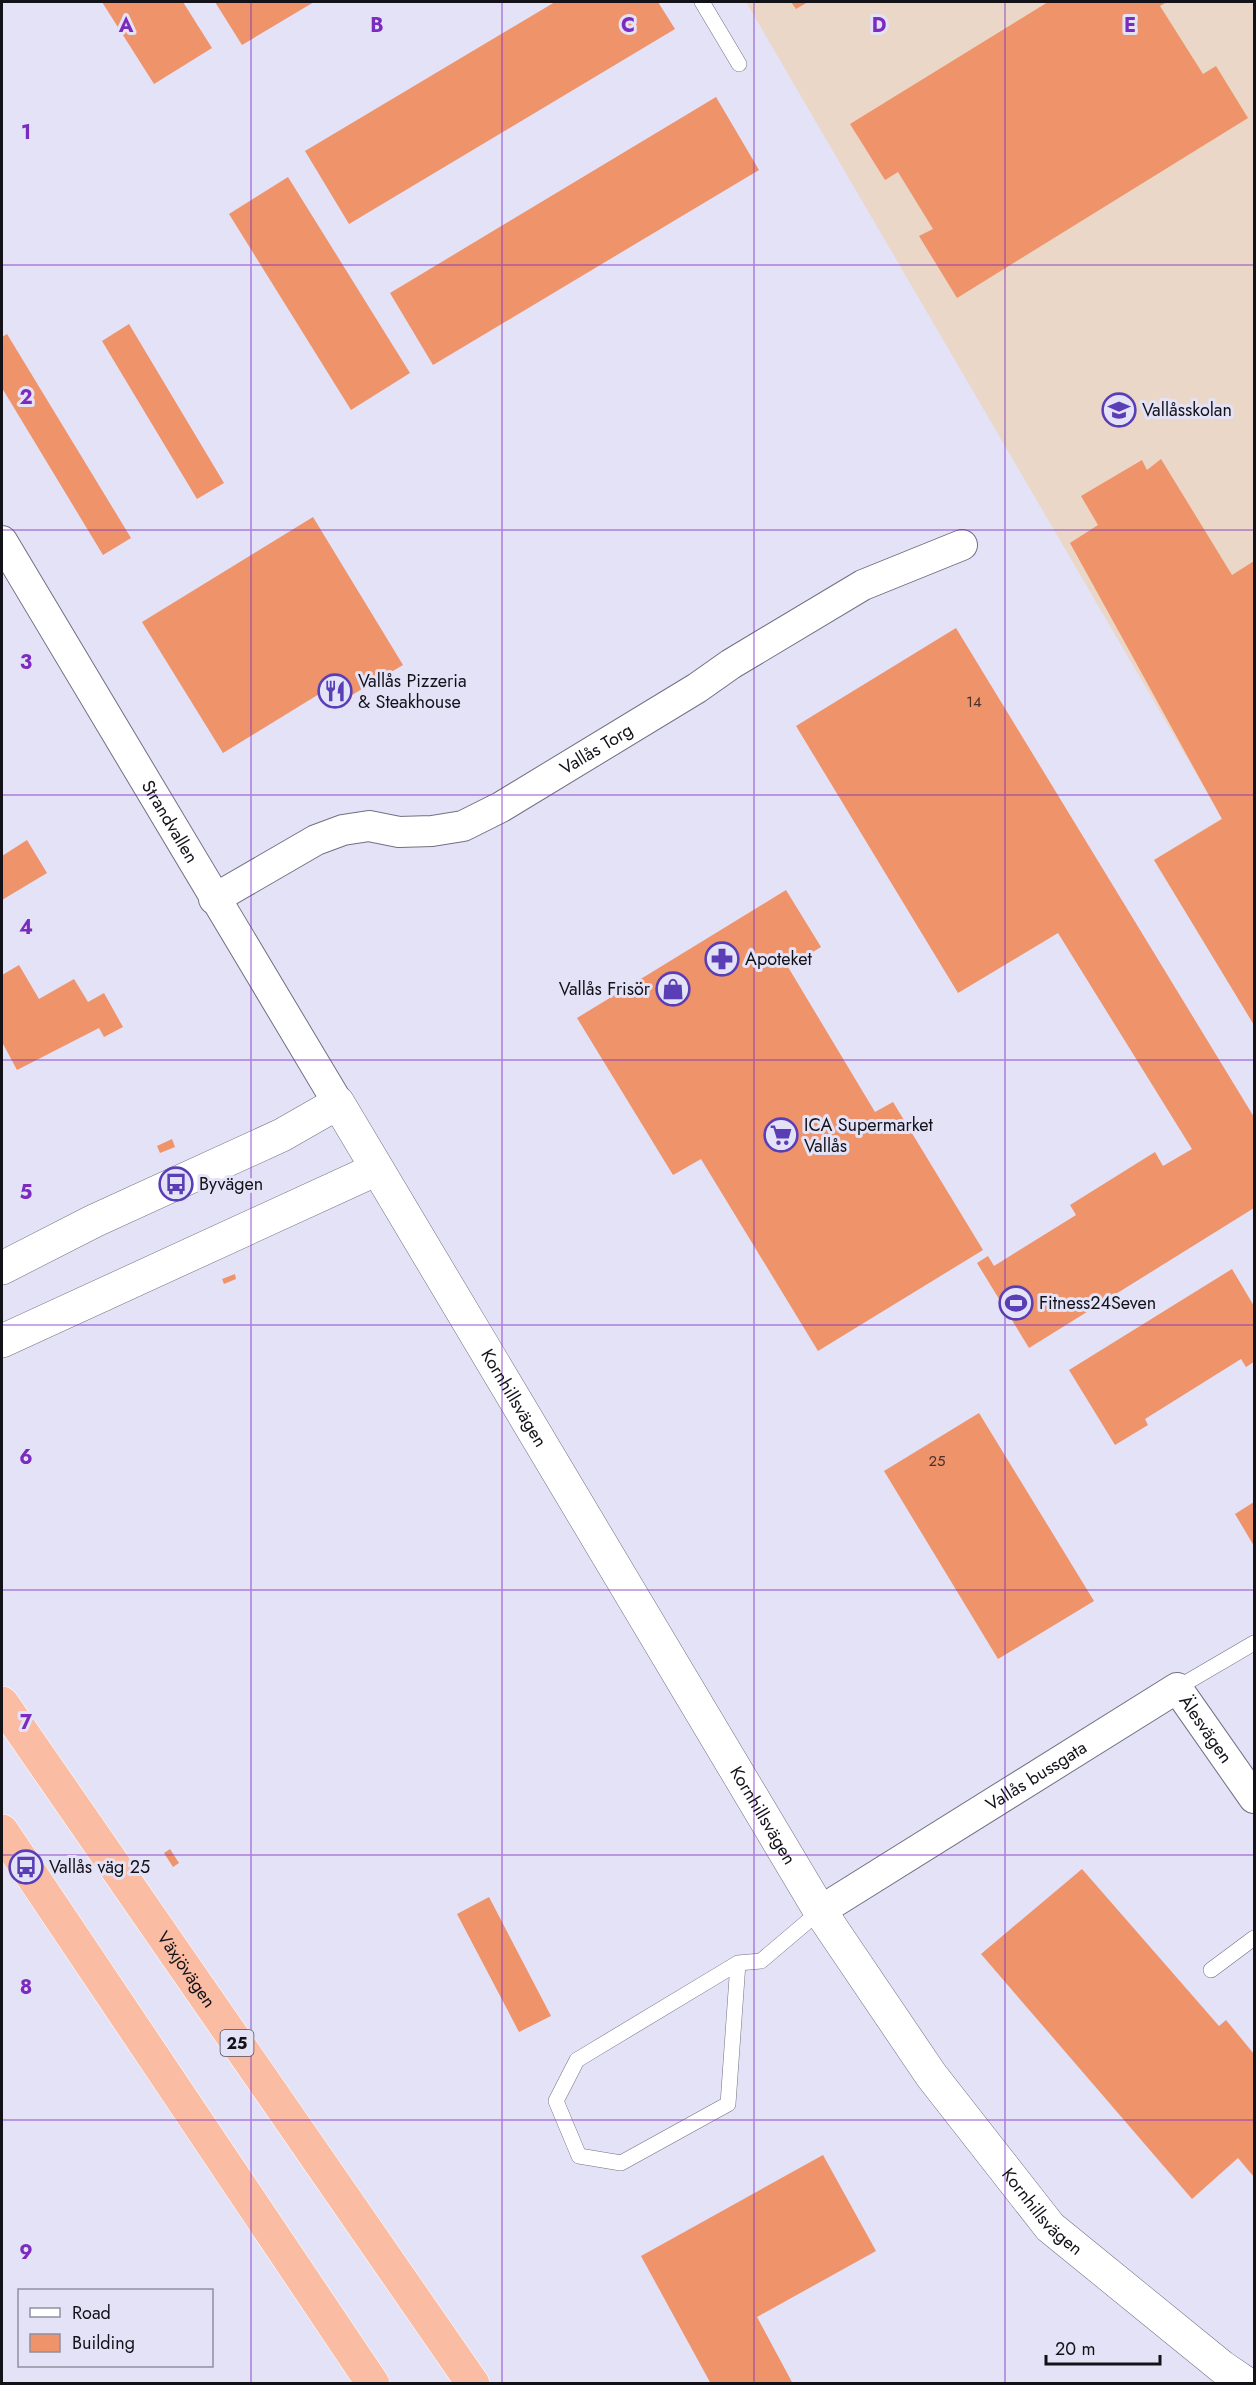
<svg xmlns="http://www.w3.org/2000/svg" width="1256" height="2385" font-family="Jost,sans-serif">
	<rect width="100%" height="100%" fill="#e4e2f7"/>
	<path fill="#ead7c7" d="M746,2H1254V1025L1154,860L1222,818Z"/>
	<path fill="#ef936a" d="M102,2H183L212,48L154,84Z
		M215,2H314L242,45Z
		M555,2H658L675,29L349,224L305,151Z
		M791,2H808L796,9Z
		M1048,2H1167L1160,6L1203,74L1216,66L1248,118L957,298L919,236L933,229L898,172L885,180L850,124Z
		M716,97L759,170L433,365L390,293Z
		M288,177L410,373L351,410L229,214Z
		M129,324L224,483L197,499L102,341Z
		M7,334L131,538L103,555L2,388V337Z
		M1161,459L1232,575L1254,561V1025L1154,860L1222,819L1070,543L1098,525L1081,496L1142,460L1147,470Z
		M313,517L403,665L352,695L342,680L223,753L142,622Z
		M956,628L1254,1117V1208L1029,1348L977,1263L988,1256L994,1266L1076,1215L1070,1205L1155,1152L1163,1166L1192,1149L1058,933L958,993L796,726Z
		M27,840L47,873L2,900V856Z
		M786,890L821,947L788,967L875,1112L893,1102L983,1250L818,1351L701,1159L673,1175L577,1018Z
		M19,965L39,999L74,979L88,1002L104,993L123,1027L104,1037L99,1028L17,1070L2,1042V975Z
		M172,1139L175,1147L160,1153L157,1146Z
		M1232,1269L1254,1306V1362L1246,1367L1241,1359L1145,1419L1148,1425L1115,1445L1069,1370Z
		M235,1274L236,1279L224,1284L222,1279Z
		M979,1413L1094,1601L998,1659L884,1471Z
		M1254,1502V1546L1235,1514Z
		M170,1849L179,1863L173,1867L164,1853Z
		M1082,1869L1219,2026L1226,2020L1254,2054V2177L1238,2158L1192,2199L981,1954Z
		M489,1897L551,2016L519,2032L457,1914Z
		M823,2155L876,2251L757,2317L793,2384H711L641,2256Z"/>
	<g fill="none" stroke-linecap="round" stroke-linejoin="round">
		<g stroke="#727082" stroke-width="16">
			<path id="service" d="M702,2L739,64
				M1177,1688L1254,1643
				M738,1963L728,2104L621,2163L579,2156L556,2101L577,2060L738,1963L761,1961L820,1911
				M1211,1970L1254,1938"/>
		</g>
		<g stroke="#727082" stroke-width="32">
			<g id="minor">
				<path id="s1" d="M2,541L338,1103"/>
				<path id="s2" d="M214,899L316,840L343,830L369,826L399,832L432,831L463,826L501,807L697,688L731,664L863,585L962,545"/>
				<path id="s3" d="M820,1911L1177,1688L1254,1798"/>
			</g>
		</g>
		<g stroke="#727082" stroke-width="34">
			<g id="tertiary">
				<path id="s4" d="M2,1268L94,1221L282,1135L338,1103L820,1911L931,2075L1050,2227L1222,2367L1247,2384"/>
				<path d="M2,1341L377,1169"/>
			</g>
		</g>
		<g stroke="#fff" stroke-width="34">
			<g id="trunk">
				<path id="s5" d="M2,1703L473,2384"/>
				<path d="M2,1831L373,2384"/>
			</g>
		</g>
		<use href="#service" stroke="#fff" stroke-width="15"/>
		<use href="#minor" stroke="#fff" stroke-width="30"/>
		<use href="#tertiary" stroke="#fff" stroke-width="33"/>
		<use href="#trunk" stroke="#fabca2" stroke-width="33"/>
	</g>
	<path fill="none" stroke="#7b2cbf" stroke-width="1.5" stroke-opacity="0.55" d="M251,2V2384M502,2V2384M754,2V2384M1005,2V2384M2,265H1254M2,530H1254M2,795H1254M2,1060H1254M2,1325H1254M2,1590H1254M2,1855H1254M2,2120H1254"/>
	<defs>
		<g id="school-ring" transform="scale(1.725)"><circle r="9.5" fill="#e4e2f7" stroke="#5a3eb6" stroke-width="1.5"/><path d="M0-5L7-2L0 1L-7-2ZM-4 1L0 2.5L4 1V4Q0 6-4 4Z" fill="#5a3eb6"/></g>
		<g id="restaurant-ring" transform="scale(1.725)"><circle r="9.5" fill="#e4e2f7" stroke="#5a3eb6" stroke-width="1.5"/><path d="M-5-6h1v4h1v-4h1v4h1v-4h1v5L-1.5 .5V6h-2V.5L-5-1ZM5-6V6H3V1.5H1.5Q1.5-4 5-6Z" fill="#5a3eb6"/></g>
		<g id="pharmacy-ring" transform="scale(1.725)"><circle r="9.5" fill="#e4e2f7" stroke="#5a3eb6" stroke-width="1.5"/><path d="M-2-6h4v4h4v4h-4v4h-4v-4h-4v-4h4Z" fill="#5a3eb6"/></g>
		<g id="shop-ring" transform="scale(1.725)"><circle r="9.5" fill="#e4e2f7" stroke="#5a3eb6" stroke-width="1.5"/><path d="M-5-2.5h2.3a2.7 3.5 0 0 1 5.4 0H5L5.5 6h-11ZM-1.5-2.5h3a1.5 2.3 0 0 0-3 0Z" fill="#5a3eb6"/></g>
		<g id="supermarket-ring" transform="scale(1.725)"><circle r="9.5" fill="#e4e2f7" stroke="#5a3eb6" stroke-width="1.5"/><path d="M-6-5.5h2.5l.6 2H6L4.5 2H-2.5L-4.4-4H-6ZM-1.5 3.2a1.3 1.3 0 1 0 .1 0ZM3 3.2a1.3 1.3 0 1 0 .1 0Z" fill="#5a3eb6"/></g>
		<g id="bus-ring" transform="scale(1.725)"><circle r="9.5" fill="#e4e2f7" stroke="#5a3eb6" stroke-width="1.5"/><path d="M-5-6H5V4H4V6H2V4H-2V6H-4V4H-5ZM-3.5-4V0h7V-4ZM-3.5 1.2v1.5H-2V1.2ZM2 1.2v1.5H3.5V1.2Z" fill="#5a3eb6"/></g>
		<g id="stadium-ring" transform="scale(1.725)"><circle r="9.5" fill="#e4e2f7" stroke="#5a3eb6" stroke-width="1.5"/><path d="M0-5a6.5 5 0 1 0 0 10a6.5 5 0 1 0 0-10ZM-3.5-1.8h7v3.6h-7Z" fill="#5a3eb6"/></g>
	</defs>
	<g fill-rule="evenodd">
		<use href="#school-ring" x="1119" y="410"/>
		<use href="#restaurant-ring" x="335" y="691"/>
		<use href="#pharmacy-ring" x="722" y="959"/>
		<use href="#shop-ring" x="673" y="989"/>
		<use href="#supermarket-ring" x="781" y="1135"/>
		<use href="#bus-ring" x="176" y="1184"/>
		<use href="#stadium-ring" x="1016" y="1303"/>
		<use href="#bus-ring" x="26" y="1867"/>
	</g>
	<g text-anchor="middle" stroke-width="6" stroke-linejoin="round" paint-order="stroke">
		<g font-size="15" fill="#4a322d">
			<text x="974" y="707">14</text>
			<text x="937" y="1466">25</text>
		</g>
		<rect fill="#e4e2f7" stroke="#52505c" stroke-width="1.5" x="220.5" y="2030" width="33" height="26" rx="4.5"/>
		<g font-size="16" font-weight="bold" fill="#131219">
			<text x="237" y="2049">25</text>
		</g>
		<g font-size="18" fill="#131219" stroke="#e4e2f7" text-anchor="start">
			<text x="1142" y="416">Vallåsskolan</text>
			<text x="358" y="687">Vallås Pizzeria<tspan x="358" dy="21">&amp; Steakhouse</tspan></text>
			<text x="745" y="965">Apoteket</text>
			<text x="650" y="995" text-anchor="end">Vallås Frisör</text>
			<text x="804" y="1131">ICA Supermarket<tspan x="804" dy="21">Vallås</tspan></text>
			<text x="199" y="1190">Byvägen</text>
			<text x="1039" y="1309">Fitness24Seven</text>
			<text x="49" y="1873">Vallås väg 25</text>
		</g>
		<g font-size="18" fill="#131219" stroke="#e4e2f7">
			<text dy="6" stroke="none"><textPath href="#s2" startOffset="422">Vallås Torg</textPath></text>
			<text dy="6" stroke="none"><textPath href="#s1" startOffset="327">Strandvallen</textPath></text>
			<text dy="6" stroke="none"><textPath href="#s4" startOffset="718">Kornhillsvägen</textPath></text>
			<text dy="6" stroke="none"><textPath href="#s3" startOffset="471">Älesvägen</textPath></text>
			<text dy="6" stroke="none"><textPath href="#s3" startOffset="255">Vallås bussgata</textPath></text>
			<text dy="6" stroke="none"><textPath href="#s4" startOffset="1204">Kornhillsvägen</textPath></text>
			<text dy="6" stroke="none"><textPath href="#s5" startOffset="324">Växjövägen</textPath></text>
			<text dy="6" stroke="none"><textPath href="#s4" startOffset="1690">Kornhillsvägen</textPath></text>
		</g>
	</g>
	<g font-size="20" text-anchor="middle" font-weight="bold" fill="#7b2cbf" stroke="#e4e2f7" stroke-width="6" stroke-linejoin="round" paint-order="stroke">
		<text x="126" y="32">A</text>
		<text x="377" y="32">B</text>
		<text x="628" y="32">C</text>
		<text x="879" y="32">D</text>
		<text x="1130" y="32">E</text>
		<text x="26" y="139">1</text>
		<text x="26" y="404">2</text>
		<text x="26" y="669">3</text>
		<text x="26" y="934">4</text>
		<text x="26" y="1199">5</text>
		<text x="26" y="1464">6</text>
		<text x="26" y="1729">7</text>
		<text x="26" y="1994">8</text>
		<text x="26" y="2259">9</text>
	</g>
	<rect width="1256" height="2385" fill="none" stroke="#131219" stroke-width="6"/>
	<rect x="18" y="2289" width="195" height="78" fill="#e4e2f7" stroke="#908f9e" stroke-width="1.5"/>
	<rect x="30" y="2308" width="30" height="9" fill="#ffffff" stroke="#908f9e" stroke-width="1.5"/>
	<text x="72" y="2319" font-size="18" fill="#131219">Road</text>
	<rect x="30" y="2334" width="30" height="18" fill="#ef936a" stroke="#908f9e" stroke-width="1.5"/>
	<text x="72" y="2349" font-size="18" fill="#131219">Building</text>
	<path d="M1046 2355v9h114v-9" fill="none" stroke="#131219" stroke-width="3"/>
	<text x="1055" y="2355" font-size="18" fill="#131219" stroke="#e4e2f7" stroke-width="4.5" paint-order="stroke">20 m</text>
</svg>
